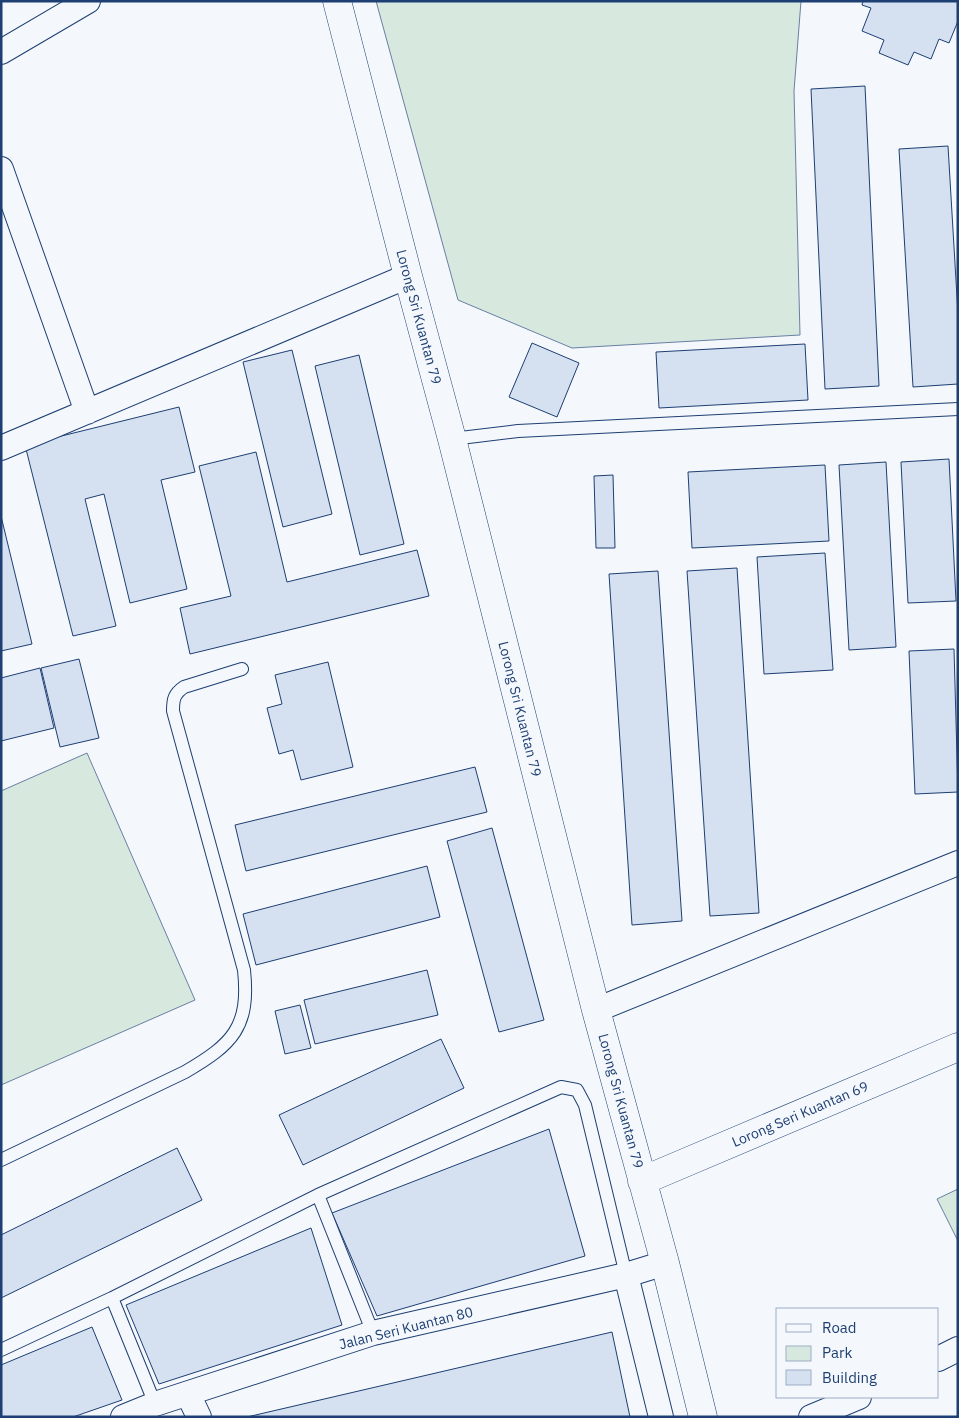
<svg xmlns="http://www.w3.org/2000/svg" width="959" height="1418" font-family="'IBM Plex Sans',sans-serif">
	<rect width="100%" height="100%" fill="#f4f7fb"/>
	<path fill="#d7e8df" stroke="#687fa3" d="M376,1H801L794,91L800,335L572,348L458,300Z
		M87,753L195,1000L1,1085V791Z
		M958,1189V1241L937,1199Z"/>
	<path fill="#d5e0f0" stroke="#1d3f73" d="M863,1H958V21L949,43L939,39L931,59L914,52L908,65L879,53L884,40L862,31L871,8L862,5Z
		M865,86L879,386L825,389L811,89Z
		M948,146L958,314V384L913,387L899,149Z
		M532,343L579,363L557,417L509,397Z
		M805,344L808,400L659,408L656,352Z
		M292,350L332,514L283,527L243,362Z
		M359,355L404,544L360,555L315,366Z
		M179,407L195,472L161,480L187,589L130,603L104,494L85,499L116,626L73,636L25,445Z
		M256,452L287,582L417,550L429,596L190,654L180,608L231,596L199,466Z
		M949,459L956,601L908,603L901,462Z
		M886,462L896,647L849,650L839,465Z
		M825,465L829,541L692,548L688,472Z
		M613,475L615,548H596L594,476Z
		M1,516L32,644L1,651Z
		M825,553L833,670L764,674L757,557Z
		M737,568L759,913L710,916L687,571Z
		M658,571L682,921L632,925L609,574Z
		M954,649L958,792L915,794L909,651Z
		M79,659L99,738L60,747L41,668Z
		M328,662L353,767L301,780L293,750L279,754L267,708L282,704L275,675Z
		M40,668L54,728L1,741V678Z
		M475,767L487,812L246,871L235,825Z
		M492,828L544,1020L499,1032L447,841Z
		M427,866L440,917L256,965L243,914Z
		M427,970L438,1015L315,1044L304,1000Z
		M300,1005L311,1048L285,1054L275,1011Z
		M441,1039L464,1088L303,1165L279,1115Z
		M549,1129L585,1256L377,1316L332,1213Z
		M177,1148L202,1200L1,1298V1235Z
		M311,1228L342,1325L159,1384L126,1305Z
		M92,1327L122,1400L73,1417H1V1365Z
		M612,1332L630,1417H247Z"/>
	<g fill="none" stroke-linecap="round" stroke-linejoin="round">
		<g stroke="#1d3f73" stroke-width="14">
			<path id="service" d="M452,439L518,431L958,409
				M1,1160L185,1072C233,1044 250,1027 244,970L173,711C173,699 174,694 184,687L242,669
				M318,1195L373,1333
				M112,1298L155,1404
				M1,1350L112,1298L318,1195L561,1087L577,1090L585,1105L626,1275"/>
		</g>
		<g stroke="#1d3f73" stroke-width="26">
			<path id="minor" d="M1,52L88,1
				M1,169L87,412
				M1,448L408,276
				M596,1010L958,863
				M626,1275L661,1417
				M938,1359L958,1349
				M188,1394L199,1417
				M123,1417L155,1404L373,1333L626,1275L665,1263
				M811,1417L859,1397"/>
		</g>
		<g stroke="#1d3f73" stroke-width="29">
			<path id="tertiary" d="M337,1L408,276L452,439L596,1010L665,1263L703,1417
				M642,1181L958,1047"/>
		</g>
		<use href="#service" stroke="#f4f7fb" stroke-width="12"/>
		<use href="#minor" stroke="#f4f7fb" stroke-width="24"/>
		<use href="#tertiary" stroke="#f4f7fb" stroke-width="28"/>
	</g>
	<g text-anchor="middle" stroke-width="4" stroke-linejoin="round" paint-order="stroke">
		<g font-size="14" fill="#1d3f73" stroke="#f4f7fb">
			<text transform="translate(419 317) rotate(75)" y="5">Lorong Sri Kuantan 79</text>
			<text transform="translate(520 709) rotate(76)" y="5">Lorong Sri Kuantan 79</text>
			<text transform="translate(621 1101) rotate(75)" y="5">Lorong Sri Kuantan 79</text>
			<text transform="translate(800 1114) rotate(-23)" y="5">Lorong Seri Kuantan 69</text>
			<text transform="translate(406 1328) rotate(-14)" y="5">Jalan Seri Kuantan 80</text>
		</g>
	</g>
	<rect width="959" height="1418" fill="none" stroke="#1d3f73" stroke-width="5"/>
	<rect x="776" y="1308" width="162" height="90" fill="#f4f7fb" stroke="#9eadc5"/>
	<rect x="786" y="1324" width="25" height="8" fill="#f4f7fb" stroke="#9eadc5"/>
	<text x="822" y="1333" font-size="15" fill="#1d3f73">Road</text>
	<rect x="786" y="1346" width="25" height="15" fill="#d7e8df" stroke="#9eadc5"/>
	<text x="822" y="1358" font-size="15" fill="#1d3f73">Park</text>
	<rect x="786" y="1370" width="25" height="15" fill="#d5e0f0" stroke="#9eadc5"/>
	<text x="822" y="1383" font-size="15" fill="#1d3f73">Building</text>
</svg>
